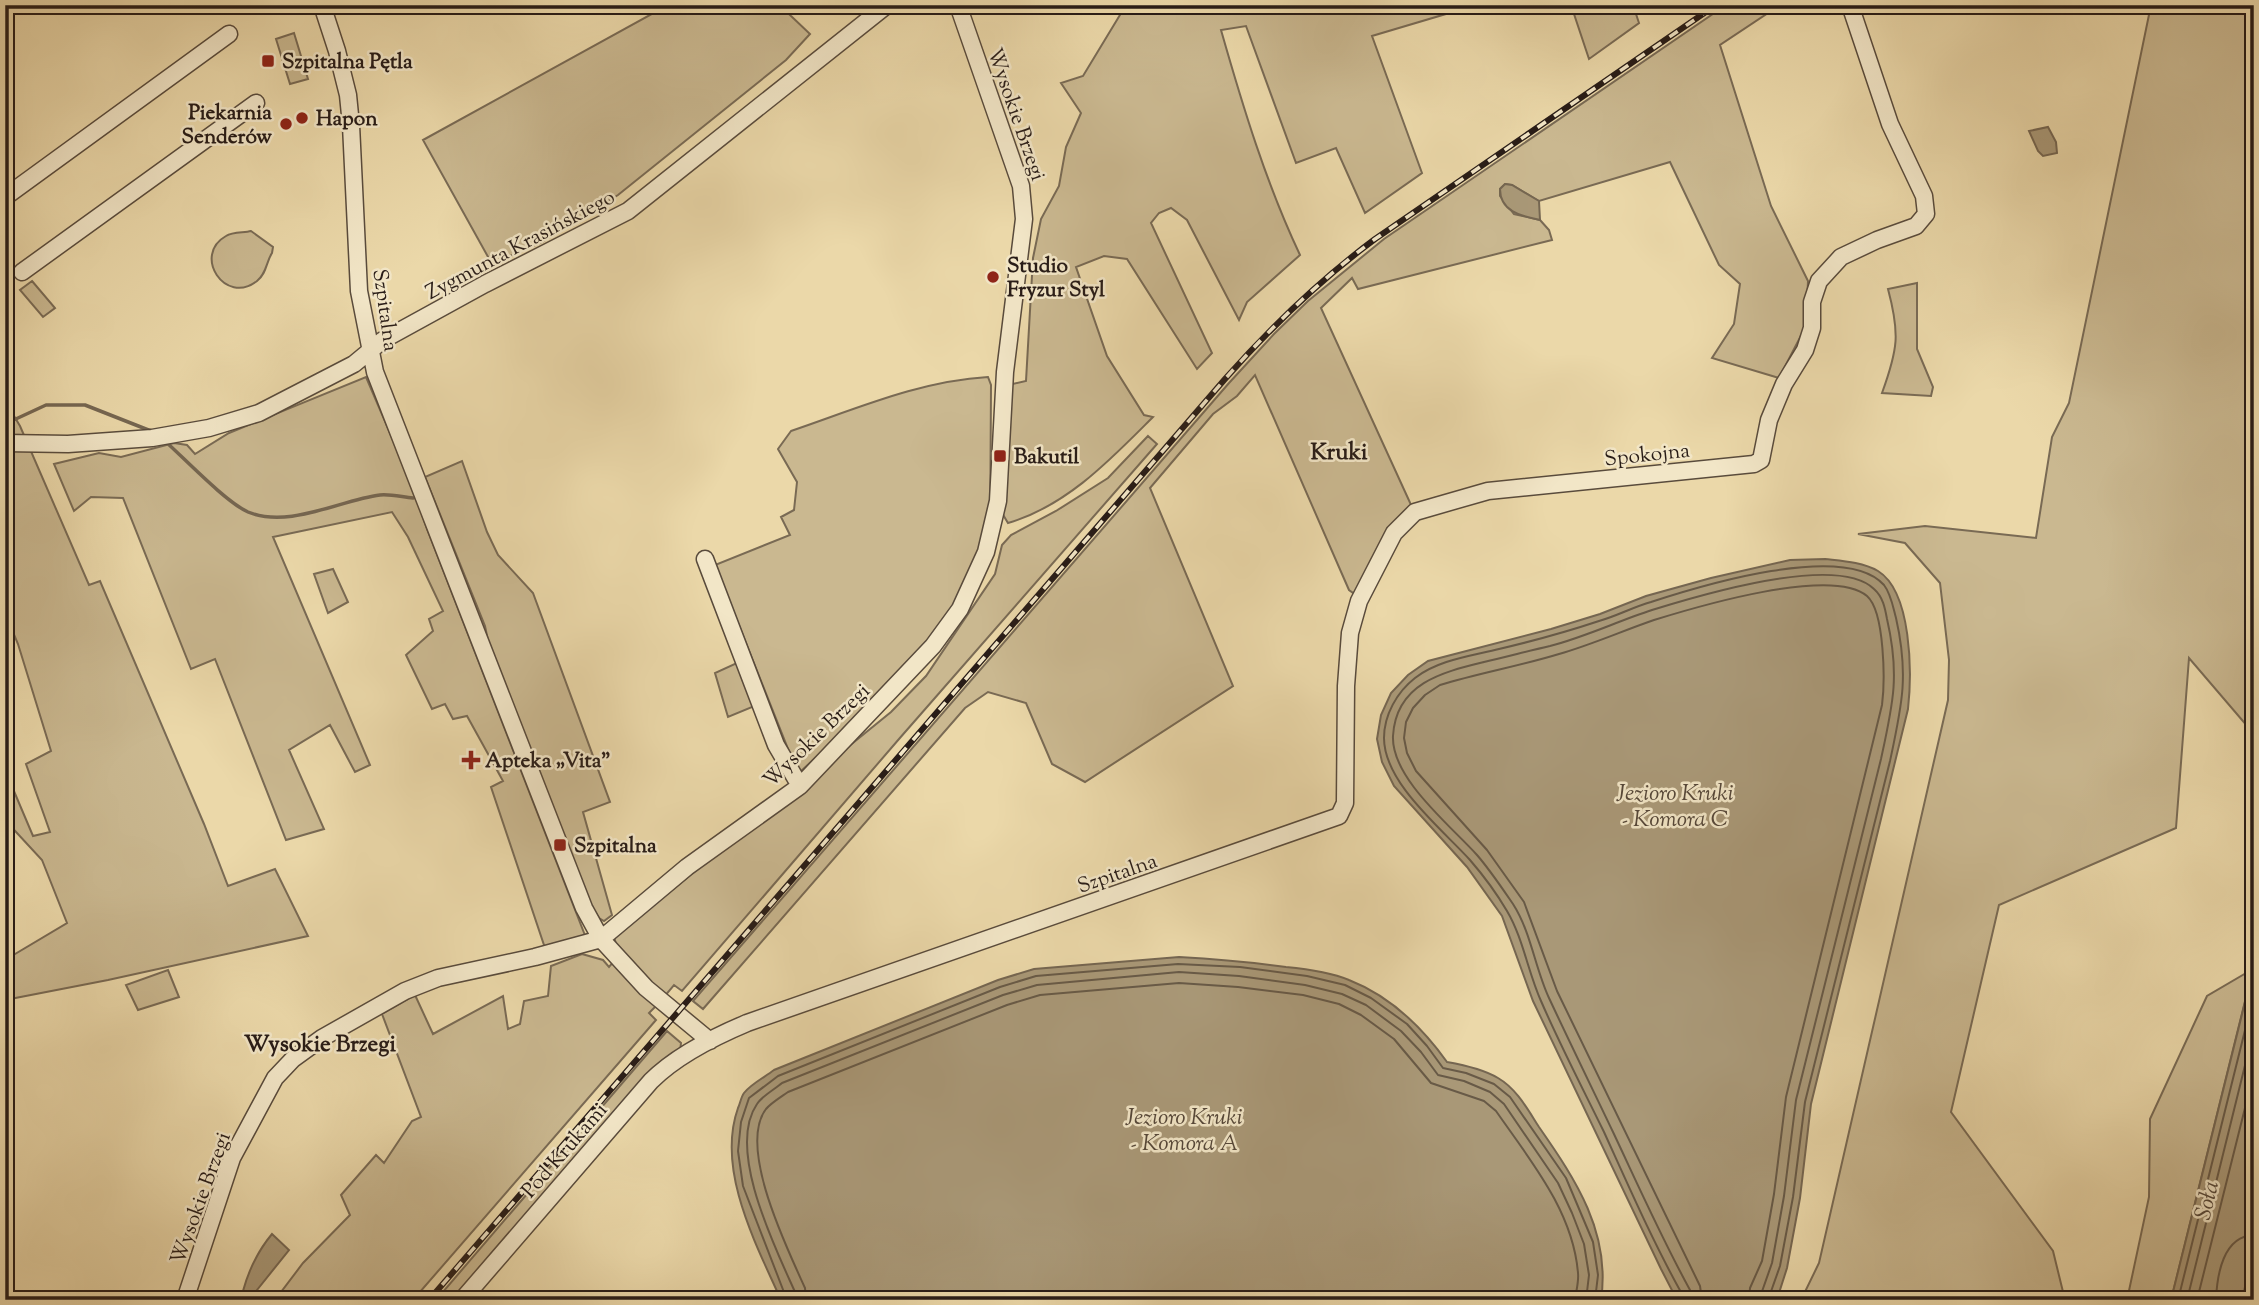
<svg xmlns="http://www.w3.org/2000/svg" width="2259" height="1305" font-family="'Sorts Mill Goudy',serif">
	<rect width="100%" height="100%" fill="#ebd8a9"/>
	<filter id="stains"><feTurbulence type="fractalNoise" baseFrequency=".00286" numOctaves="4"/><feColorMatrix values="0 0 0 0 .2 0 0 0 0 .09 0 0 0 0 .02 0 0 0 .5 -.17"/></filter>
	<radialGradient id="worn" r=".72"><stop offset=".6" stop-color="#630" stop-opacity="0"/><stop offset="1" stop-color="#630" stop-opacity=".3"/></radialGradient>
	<path fill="#cab890" stroke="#796a54" stroke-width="2" d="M668,5H801L790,15L810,34L786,60L618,195L542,242L492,264L423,140Z
		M1126,5H1454L1456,11L1372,36L1422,173L1365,213L1336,148L1296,163L1246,26L1221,30C1243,107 1266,183 1300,255L1247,302L1239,320L1187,220L1171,208L1159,213L1151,223L1212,353L1197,369L1127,259L1104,256L1076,267L1107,356L1144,415L1153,417C1111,459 1067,506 1008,523L1002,513L1008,385L1026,381L1033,258L1041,219L1059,186L1066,147L1081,113L1061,83L1083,76Z
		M1571,5H1633L1639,23L1589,59Z
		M1726,5H1780L1720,45L1771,206L1808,281L1806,326L1779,378L1712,358L1734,324L1740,284L1719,265L1670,162L1539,201L1512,185L1505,184L1500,189V196L1514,214L1540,220L1549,230L1552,240L1358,289L1352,278L1321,308L1412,507L1356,595L1349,590L1255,375L1237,396L1213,414L1150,488L1233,686L1085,782L1052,764L1026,703L988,692L965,708L703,1009L693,1001L1229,383L1274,334L1308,301L1384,239Z
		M2151,5H2254V734L2189,658L2176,828L1999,905L1951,1112L2053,1251L2065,1300H1801L1819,1263L1948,700L1949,660L1940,583L1905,543L1858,534L1925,526L2036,538L2052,437L2069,403Z
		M294,33L308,79L290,84L276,39Z
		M251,231L273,247L272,253C266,262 267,273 257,281C225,306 192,255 226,236C233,231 244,233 251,231Z
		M32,281L55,308L43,317L20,290Z
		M1917,283V349L1933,387L1931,396L1882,393C1898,349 1900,334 1888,289Z
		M366,377L411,482L427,529L586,938L545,948L491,787L503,781L467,716L453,719L445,704L432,709L406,655L433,631L429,619L443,611L408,537L392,512L273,537L370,765L355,772L330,725L289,750L324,829L286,840L215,659L191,669L123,498L91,497L74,511L54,464L99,453L121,457L174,443L187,445L195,454L229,433Z
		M988,377L991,385L990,550L944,637L798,774L715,565L790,535L781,517L794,510L797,482L778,449L791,431C856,409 919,381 988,377Z
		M11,411L20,426L89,585L100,581L204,824L228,886L275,869L308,936L108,980L5,1000V960L67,923L42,860L5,820V770L33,836L50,832L26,764L51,751L18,644L5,613V412Z
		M1148,436L1157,444L899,739L682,991L674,985L664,997L617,947L614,937L891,712L926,676L995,574L1002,545L1011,535L1056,511L1108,478Z
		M462,461L487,532L498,555L533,593L610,802L583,812L612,915L604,921L599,918L588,901L491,655L485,626L425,477Z
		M333,569L348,602L328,613L314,574Z
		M739,662L757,705L728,717L715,673Z
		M582,954L603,960L609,967L614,961L656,1006L649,1013L656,1020L413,1300H275L303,1263L350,1215L341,1195L376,1155L384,1163L412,1121L421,1117L382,1014L415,995L433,1034L503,996L508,1029L520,1024L524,1001L548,996L551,966Z
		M2253,969L2171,1300H2127L2149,1197L2150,1119L2207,996Z
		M168,970L179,997L138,1010L126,985Z
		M667,1031L681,1043L680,1051L455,1300H436Z"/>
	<path fill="#a99877" stroke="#756651" stroke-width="2" d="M2048,127L2056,142L2057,153L2043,156L2038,151L2029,131Z
		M1505,184L1512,185L1539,201L1540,220C1522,216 1500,212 1500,189Z
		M1825,559C1842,561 1862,562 1878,571C1912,592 1912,673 1908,709L1811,1104L1800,1198L1787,1268L1779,1293L1773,1300H1677L1661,1269L1533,1001L1502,916L1467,867L1394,786L1382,762L1377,739L1381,715L1391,693L1408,675L1428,661L1551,629L1600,614L1646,596L1711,578L1790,560Z
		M1179,957C1215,959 1250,962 1286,967C1307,969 1330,972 1349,980C1390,996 1422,1027 1447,1062C1464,1065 1483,1069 1498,1078C1517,1089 1528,1110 1539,1127C1576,1180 1611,1233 1601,1300H781C756,1244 716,1170 738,1108C740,1104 741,1097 744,1093C751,1084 765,1077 774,1070L998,980L1034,969Z
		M2254,966V1247L2242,1300H2171Z
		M272,1234L289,1250L253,1295L243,1291C249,1269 257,1252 272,1234Z"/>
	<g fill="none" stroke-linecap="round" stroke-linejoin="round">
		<path stroke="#685a47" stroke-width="2" d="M787,1300L743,1186L738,1151L741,1122L749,1098L778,1076L1000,987L1036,976L1178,964L1240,967L1307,976L1345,985L1371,998L1407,1024L1427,1046L1443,1068L1466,1073L1494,1084L1510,1097L1566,1178L1593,1242L1598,1275L1595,1300
			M796,1300L795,1292C775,1247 726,1149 757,1104C762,1096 775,1089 782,1083L1003,995L1037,985L1179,972L1239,976L1305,985L1342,994L1366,1005L1401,1031L1421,1052L1438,1075L1464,1081L1490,1092L1504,1104L1558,1183L1572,1213L1584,1244L1589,1275L1586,1300
			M806,1300L805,1288C788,1250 737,1147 766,1109C771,1103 781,1097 788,1092L1007,1005L1040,995L1179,983L1238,987L1303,995L1339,1004L1361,1015L1394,1039L1431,1083L1484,1101L1496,1111C1530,1160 1573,1211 1578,1273C1579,1282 1576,1291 1575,1300
			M1683,1300L1682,1294C1653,1242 1629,1187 1604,1132C1583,1089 1560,1045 1541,1001C1528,972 1523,938 1507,911C1497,894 1483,875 1470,860C1442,829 1384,783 1384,738C1384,715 1397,692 1415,678C1438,660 1471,656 1499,649C1533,641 1566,632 1599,621C1617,616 1633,607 1651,602C1700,586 1845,541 1884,585C1891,594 1893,607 1896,618C1909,675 1902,705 1890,761L1805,1102L1793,1197L1780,1266L1768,1300
			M1692,1300L1690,1290C1662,1239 1638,1185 1613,1132C1592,1088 1570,1043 1549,998C1535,968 1531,932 1513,904C1502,888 1490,870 1477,855C1451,826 1391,778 1393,736C1396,683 1443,672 1484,662C1506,657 1528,651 1550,646C1585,637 1618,621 1652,610C1697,596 1837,553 1874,589C1883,597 1885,608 1887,619C1900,675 1893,704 1881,759L1796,1100L1784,1196L1772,1263L1759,1300
			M1702,1300L1700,1286L1557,991L1524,902L1487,850L1416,771L1407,753L1404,738L1406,722L1413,708L1425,695L1440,685C1479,673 1520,666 1559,654C1591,645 1622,631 1654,620C1696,607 1832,566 1867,596C1885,612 1885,682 1882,705L1786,1097L1774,1194L1762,1261L1750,1288L1749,1300
			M2178,1300L2254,994
			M2187,1300L2254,1029
			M2197,1300L2254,1072
			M2216,1300C2217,1275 2223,1236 2254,1235"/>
		<path stroke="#756651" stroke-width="3.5" d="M5,424L46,405H85L151,431
			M166,442C186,460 226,502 248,512C289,529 340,500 380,495C391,494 402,497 413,498"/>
		<g stroke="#594b3c" stroke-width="19">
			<path id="minor" d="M322,5L337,51L348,95L351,125L359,291L375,372L584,908L601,939L646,988L710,1041
				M5,197L229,34
				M22,272L256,103
				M5,443L68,444L152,438L209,428L259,413L354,364L383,340L485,284L628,211L887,5
				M705,559L776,745L800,786
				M185,1300L232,1158L275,1078L293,1059L322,1038L405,991L438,978L535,957L601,939L687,867L800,786L933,646L960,609L986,552L998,501L1005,372L1024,219L1021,186L958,5
				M462,1300L651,1081C675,1057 716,1036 747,1023L1339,816L1345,803L1346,686L1350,633L1359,601L1394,533L1415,512L1488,491L1754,464L1761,460L1769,420L1784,384L1805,350L1812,328V302L1819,281L1841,257L1877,240L1916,226L1926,214L1924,196L1890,124L1850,5"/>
		</g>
		<use href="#minor" stroke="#f2e6c7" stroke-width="16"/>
		<g stroke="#281c17" stroke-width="6">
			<path id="rail" d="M429,1300L1225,379C1271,327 1320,280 1375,239L1716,5"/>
		</g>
		<use href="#rail" stroke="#f2e6c7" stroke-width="3.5" stroke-dasharray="10" stroke-linecap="butt"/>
	</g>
	<g fill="#8f2418" stroke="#f2e6c7" stroke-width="2.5">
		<rect x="261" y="54" width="14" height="14" rx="3.5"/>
		<circle cx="302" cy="118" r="7"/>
		<circle cx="286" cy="124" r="7"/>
		<circle cx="993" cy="277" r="7"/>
		<rect x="993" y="449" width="14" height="14" rx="3.5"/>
		<path d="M467.5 749.5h7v7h7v7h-7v7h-7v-7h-7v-7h7z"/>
		<rect x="553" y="838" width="14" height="14" rx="3.5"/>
	</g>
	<g text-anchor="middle" stroke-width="5" stroke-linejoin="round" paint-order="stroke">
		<g font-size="21" font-weight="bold" fill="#281c17" stroke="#f2e6c7" text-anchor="start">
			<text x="282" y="68">Szpitalna Pętla</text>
			<text x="272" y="119" text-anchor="end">Piekarnia<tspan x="272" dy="24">Senderów</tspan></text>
			<text x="316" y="125">Hapon</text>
			<text x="1007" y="272">Studio<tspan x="1007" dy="24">Fryzur Styl</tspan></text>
			<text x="1014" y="463">Bakutil</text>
			<text x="485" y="767">Apteka „Vita”</text>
			<text x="574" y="852">Szpitalna</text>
		</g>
		<g font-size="21" fill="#281c17" stroke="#f2e6c7">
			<text transform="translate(1017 114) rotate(71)" y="7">Wysokie Brzegi</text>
			<text transform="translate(520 244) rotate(-28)" y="7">Zygmunta Krasińskiego</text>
			<text transform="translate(386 310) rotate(82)" y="7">Szpitalna</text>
			<text transform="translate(1647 454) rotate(-6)" y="7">Spokojna</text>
			<text transform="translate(816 735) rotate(-44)" y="7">Wysokie Brzegi</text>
			<text transform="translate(1117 873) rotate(-19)" y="7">Szpitalna</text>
			<text transform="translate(564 1150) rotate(-49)" y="7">Pod Krukami</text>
			<text transform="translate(200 1198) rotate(-70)" y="7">Wysokie Brzegi</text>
		</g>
		<g font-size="23" font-weight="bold" fill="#281c17" stroke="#f2e6c7">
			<text x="1339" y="459">Kruki</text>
			<text x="320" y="1051">Wysokie Brzegi</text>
		</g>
		<g font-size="23" font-style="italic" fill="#554739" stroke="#f2e6c7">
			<text x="1675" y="800">Jezioro Kruki<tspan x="1675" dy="26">- Komora C</tspan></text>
			<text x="1184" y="1124">Jezioro Kruki<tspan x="1184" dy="26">- Komora A</tspan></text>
			<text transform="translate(2206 1200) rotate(-76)" y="8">Soła</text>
		</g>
	</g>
	<rect width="2259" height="1305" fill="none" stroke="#ebd8a9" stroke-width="28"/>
	<rect x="7" y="7" width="2245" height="1291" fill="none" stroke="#281c17" stroke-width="3.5"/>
	<rect x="14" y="14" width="2231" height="1277" fill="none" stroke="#281c17" stroke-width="2"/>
	<rect width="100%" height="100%" filter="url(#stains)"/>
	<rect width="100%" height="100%" fill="url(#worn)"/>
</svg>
